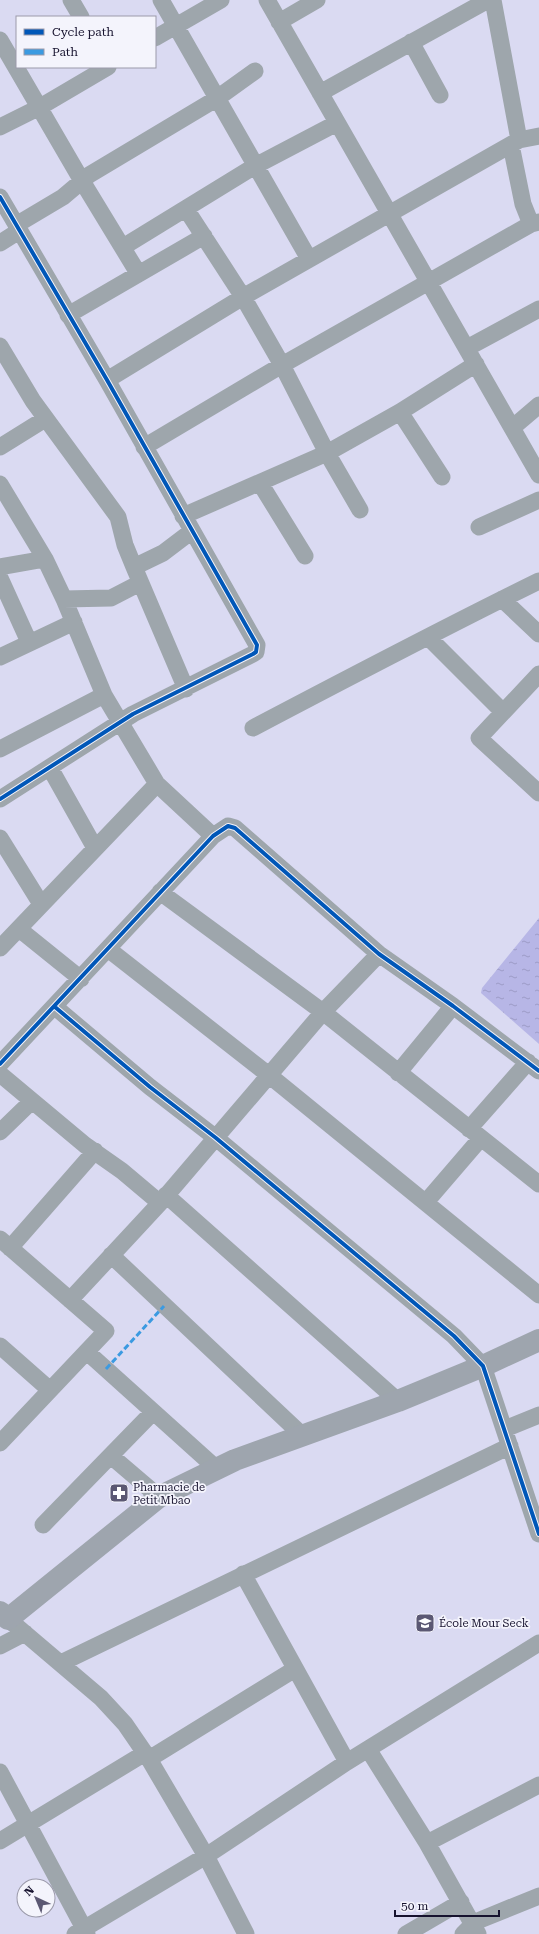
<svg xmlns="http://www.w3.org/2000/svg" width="539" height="1934" font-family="'Roboto Serif',serif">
	<defs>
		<pattern id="water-ripples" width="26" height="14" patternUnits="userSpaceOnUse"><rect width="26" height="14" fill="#b7b6e6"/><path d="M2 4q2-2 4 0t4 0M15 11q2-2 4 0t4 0" fill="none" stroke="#9d9bc6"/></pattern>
	</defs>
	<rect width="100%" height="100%" fill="#dadaf2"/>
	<path fill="url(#water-ripples)" d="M539,918V1044L481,993L482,988Z"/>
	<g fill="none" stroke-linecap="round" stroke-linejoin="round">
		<path stroke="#9ea6ac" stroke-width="17" d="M71,0L81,17
			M161,0L309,259
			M267,0L539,475
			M493,0L519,140
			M279,22L317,0
			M155,38L221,0
			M0,40L82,181L138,273
			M411,42L440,95
			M320,93L488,0
			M0,127L40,107L108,67
			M511,145L523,204L531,224
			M0,197L107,380L257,645L256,652L253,654L133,714L0,799
			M186,209L243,297L282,365L327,453L360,510
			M16,225L63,197L89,175L216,99L255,71
			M0,243L19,231
			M123,247L255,166L337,123
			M68,315L204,236
			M0,346L33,401L118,517L125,545L134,567L186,689
			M467,348L539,309
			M107,380L243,297L519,140L539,136
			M400,412L442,477
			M512,428L539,405
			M0,447L45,419
			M144,447L282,365L531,224L539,222
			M260,483L305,556
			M0,484L45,559L64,599L104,695L157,784L213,836
			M183,516L327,453L400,412L476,364
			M479,527L539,500
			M0,567L45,559
			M134,567L163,553L192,531
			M0,578L29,642
			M64,599L111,598L140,583
			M502,599L539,634
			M428,637L503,712
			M0,657L74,622
			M539,674L479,738L539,793
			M253,728C348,678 443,628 539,581
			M0,749L104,695
			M50,768L95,848
			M0,838L41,904
			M160,892L323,1012L539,1184
			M19,929L81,979
			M0,948L157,784
			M108,949L270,1076L539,1295
			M55,1007L150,1087L216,1138L454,1336L483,1366L539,1534
			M0,1064L213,836L228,826L235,828L379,954L453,1006L539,1071
			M398,1073L453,1006
			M0,1074L85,1145L122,1171L160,1203
			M469,1129L528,1062
			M0,1132L31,1102
			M166,1195L398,1401
			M426,1202L481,1138
			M0,1239L106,1331L0,1443
			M10,1248L95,1151
			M111,1255L303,1436
			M70,1300L160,1203L323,1012L379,954
			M0,1346L50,1390
			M87,1352L217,1469
			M505,1429L539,1415
			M111,1456L159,1497
			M43,1525L153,1412
			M243,1574L347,1762
			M8,1619L101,1698L125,1724L149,1759L206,1856L246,1934
			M0,1646L25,1633
			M61,1663L510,1446
			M368,1749L427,1843L478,1934
			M149,1759L295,1669
			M0,1772L87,1934
			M0,1841L145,1753
			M427,1843L539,1785
			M75,1934L206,1856L347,1762L539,1643
			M406,1934L461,1902
			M463,1934L473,1924L480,1920L539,1896"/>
		<path stroke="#9ea5ae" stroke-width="22" d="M0,1612L8,1619L159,1497L235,1460L398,1401L483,1366L539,1340"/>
		<path stroke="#3b9ae1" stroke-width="3" stroke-dasharray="6 3" stroke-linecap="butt" d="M106,1369L164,1306"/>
		<g stroke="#f4f4fc" stroke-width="6">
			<path id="cycleway" d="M0,197L107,380L257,645L256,652L253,654L133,714L0,799
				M55,1007L150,1087L216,1138L454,1336L483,1366L539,1534
				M0,1064L213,836L228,826L235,828L379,954L453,1006L539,1071"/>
		</g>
		<use href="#cycleway" stroke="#0057b8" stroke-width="4"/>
	</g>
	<defs>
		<g id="pharmacy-square" transform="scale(1)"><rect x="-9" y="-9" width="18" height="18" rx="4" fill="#5b5873" stroke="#f4f4fc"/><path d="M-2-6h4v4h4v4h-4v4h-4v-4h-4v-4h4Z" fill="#fff"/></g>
		<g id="school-square" transform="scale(1)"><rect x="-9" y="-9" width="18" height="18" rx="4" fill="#5b5873" stroke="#f4f4fc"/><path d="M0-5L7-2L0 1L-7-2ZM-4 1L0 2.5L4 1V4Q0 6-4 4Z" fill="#fff"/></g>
	</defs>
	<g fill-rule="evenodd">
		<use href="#pharmacy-square" x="119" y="1493"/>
		<use href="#school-square" x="425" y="1623"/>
	</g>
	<g text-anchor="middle" stroke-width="3.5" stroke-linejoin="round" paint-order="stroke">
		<g font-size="11" fill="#16122e" stroke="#f4f4fc" text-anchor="start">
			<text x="133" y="1491">Pharmacie de<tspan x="133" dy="13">Petit Mbao</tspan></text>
			<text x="439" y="1627">École Mour Seck</text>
		</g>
	</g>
	<rect x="16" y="16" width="140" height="52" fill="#f4f4fc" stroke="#9b9aaa"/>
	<rect x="24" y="29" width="20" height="6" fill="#0057b8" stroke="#9b9aaa"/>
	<text x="52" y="36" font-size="12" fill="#16122e">Cycle path</text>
	<rect x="24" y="49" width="20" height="6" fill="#3b9ae1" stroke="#9b9aaa"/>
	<text x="52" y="56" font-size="12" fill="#16122e">Path</text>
	<g transform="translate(36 1898) rotate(316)"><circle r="19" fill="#f4f4fc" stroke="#9b9aaa"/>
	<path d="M0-3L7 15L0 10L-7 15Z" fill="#5b5873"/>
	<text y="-6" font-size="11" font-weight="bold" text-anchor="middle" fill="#16122e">N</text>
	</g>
	<path d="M395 1910v6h104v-6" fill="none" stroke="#16122e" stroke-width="2"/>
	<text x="401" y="1910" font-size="12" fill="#16122e" stroke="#f4f4fc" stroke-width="3" paint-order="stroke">50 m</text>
</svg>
